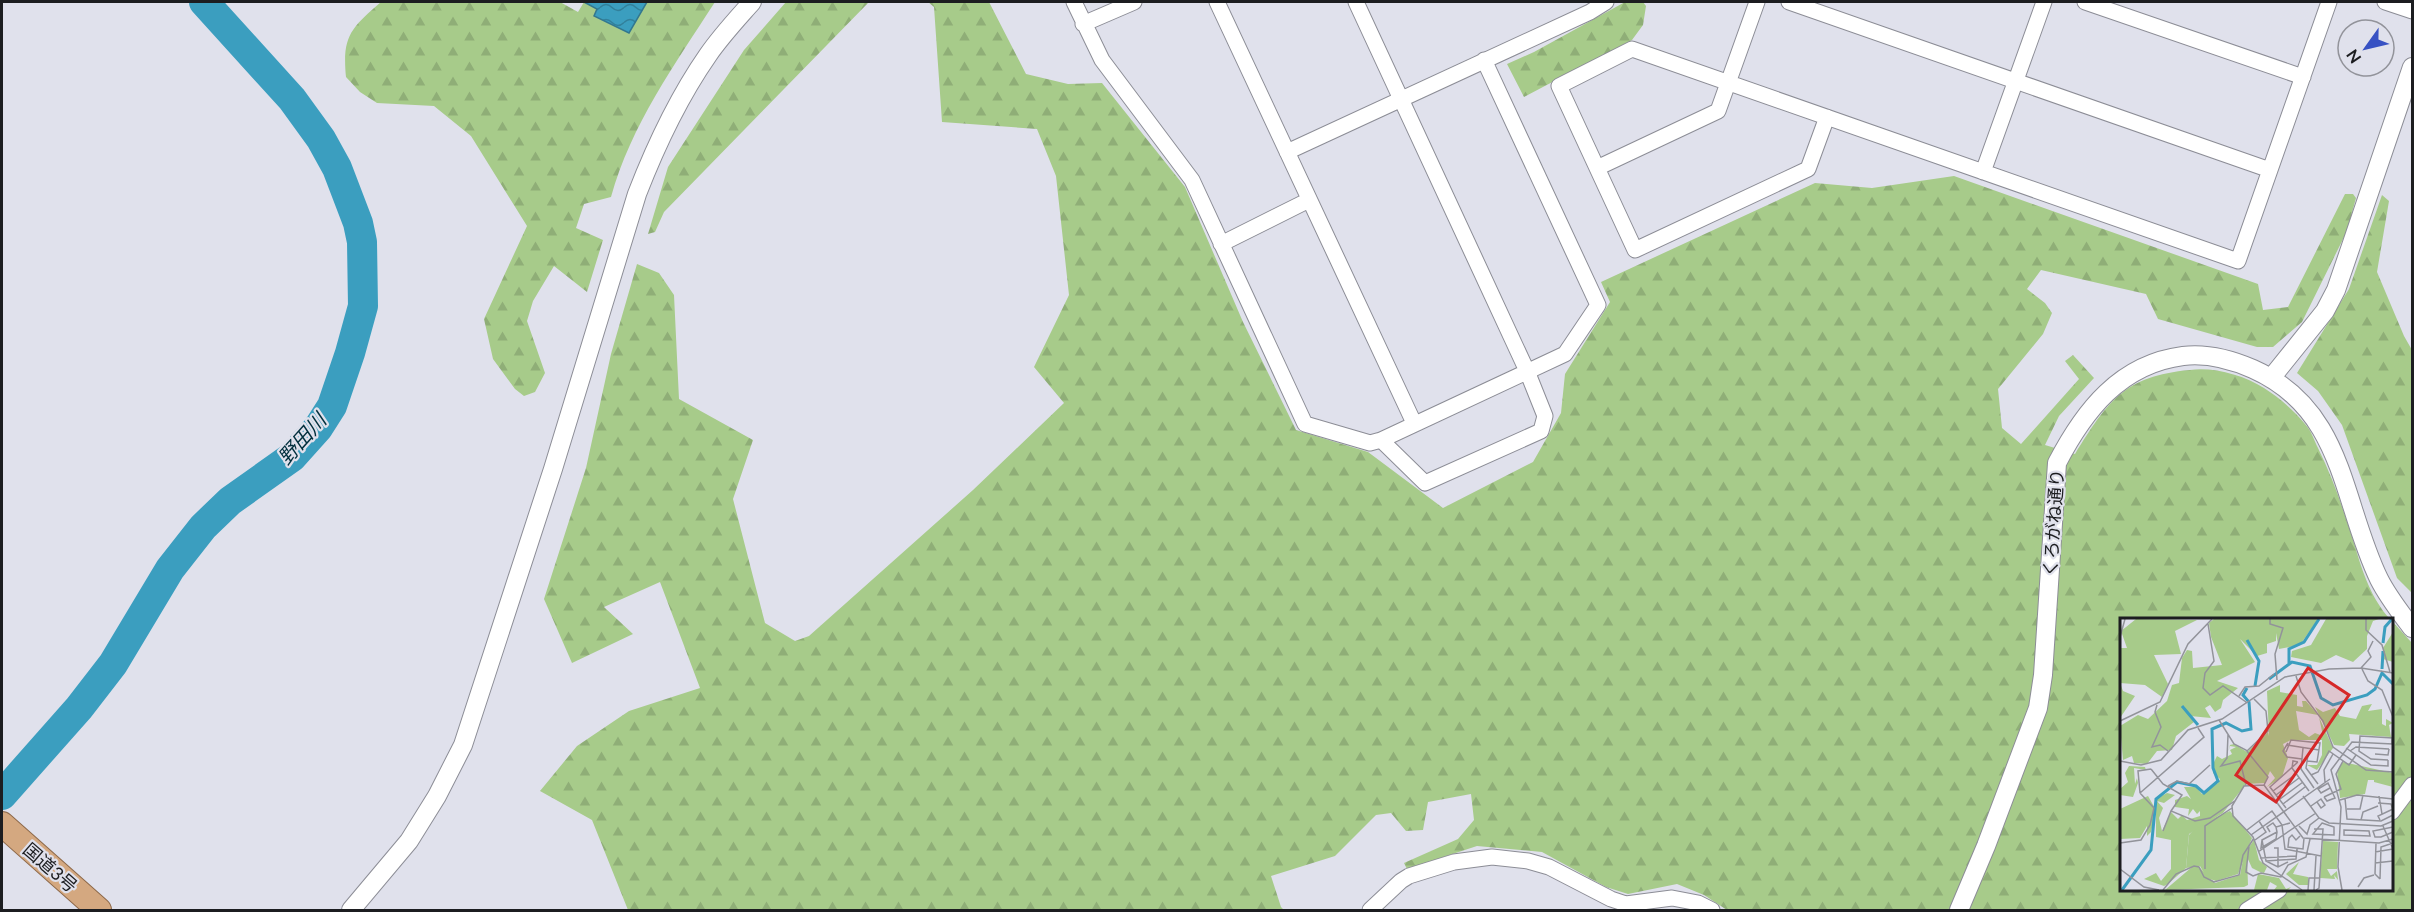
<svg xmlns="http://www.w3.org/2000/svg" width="2414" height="912" font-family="Lato,'Noto Sans JP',sans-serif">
	<defs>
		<pattern id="forest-firs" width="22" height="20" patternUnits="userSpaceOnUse" patternTransform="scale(1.5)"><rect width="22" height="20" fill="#a7cb8a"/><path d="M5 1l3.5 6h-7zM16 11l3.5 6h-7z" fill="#8fae77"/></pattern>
		<pattern id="water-waves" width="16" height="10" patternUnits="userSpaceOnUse" patternTransform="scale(1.5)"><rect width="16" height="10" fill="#3b9ebf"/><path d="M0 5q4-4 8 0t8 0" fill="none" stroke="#31809b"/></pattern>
	</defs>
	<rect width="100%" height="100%" fill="#e0e1ec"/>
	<path fill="url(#forest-firs)" d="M381,2H560L578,12L584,2L598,9L594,16L629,33L647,2H715C675,64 631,125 611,197L584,204L576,228L603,240L587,292L554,266L533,301L527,321L545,373L535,392L524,396L515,389L493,359L484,319L527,226L471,136L434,106L377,103L360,92L346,77C342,36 351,28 381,2Z
		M786,2H869L664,212L655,232L648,234L668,167L744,50Z
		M928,2H989L1026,74L1068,84L1102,83L1185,187L1243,322L1296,430L1368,452L1443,508L1533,462L1561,413L1565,374L1610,302L1601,282L1815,183L1872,188L1954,176L2258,284L2263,310L2288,307L2345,194H2353L2356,198L2347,231L2302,322L2273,347H2257L2158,319L2146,294L2041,270L2027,289L2045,303L2052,313L2043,334L1998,389L2002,428L2021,444L2079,379L2065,361L2073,355L2094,378L2059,416L2045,445L2075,454C2108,401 2124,376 2190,370C2214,367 2243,375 2264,388C2278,397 2294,410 2305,424C2311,430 2314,440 2318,448C2334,480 2344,512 2355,546C2362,571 2372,600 2390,619L2122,620V890H2392V621L2412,643V910H1727L1704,895L1677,884L1628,894L1606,887L1542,852L1477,846L1407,869L1404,863L1458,839L1474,820L1471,794L1428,802L1423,830L1406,831L1391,813L1376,815L1335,856L1271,876L1281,907L1284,910H628L592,820L540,791L577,746L629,711L700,688L660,582L604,607L633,634L572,663L544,599L586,468L611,354L637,264L659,273L674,295L679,399L753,440L733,499L765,623L795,641L809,636L973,490L1064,403L1034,367L1069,295L1056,176L1037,129L942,122L934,7Z
		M1625,2H1643L1646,6L1643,25L1632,40L1524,97L1507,64L1534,52Z
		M2382,195L2389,201L2377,272L2404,336L2412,350V593L2397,578L2342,425L2318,391L2297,373L2349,289Z"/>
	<path fill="url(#water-waves)" stroke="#32778f" stroke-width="1.5" d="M584,2H647L629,33L594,16L597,9Z"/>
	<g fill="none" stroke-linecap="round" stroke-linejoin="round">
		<path stroke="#3b9ebf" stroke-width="30" d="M2,795L79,708L113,664L170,569L203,527L230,501L292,457L318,428L332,406L350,353L363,306L362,242L358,223L337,168L321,139L292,99L204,2"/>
		<g stroke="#8c8d96" stroke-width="17">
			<path id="minor" d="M1074,2L1102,60L1192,180L1305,424L1370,443L1381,440L1565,354L1598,305L1484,60
				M1217,2L1414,423
				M1356,2L1527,371L1545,416L1541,431L1425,483L1381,440
				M1757,2L1718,111L1597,168L1559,86L1632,49C1834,119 2036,191 2238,261L2329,2
				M1789,2L2270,170
				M2085,2L2303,77
				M2385,2L2412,11
				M1083,24L1134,2
				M1287,152L1590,12L1606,2
				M1597,168L1635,250L1808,169L1827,117
				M1983,172L2044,2
				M1221,244L1309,200
				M2392,812L2412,785
				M1370,910L1401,881L1409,876L1454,862L1492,857L1528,861L1549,867L1611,899L1626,904L1672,898L1698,903L1712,910
				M2247,910L2279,890"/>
		</g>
		<g stroke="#8c8d96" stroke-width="20">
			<path id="tertiary" d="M2272,377L2325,311L2336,290L2412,67
				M351,910L409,841L437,796L463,745L553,469L637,194C656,145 678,98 708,55C721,36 737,19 752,2
				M1959,910L1986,846L2038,708L2043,675L2057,463C2084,411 2120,364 2183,356C2207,353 2230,359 2253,369C2345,410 2341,501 2379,579C2388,597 2400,612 2412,628"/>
		</g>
		<g stroke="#8d694a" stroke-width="26">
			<path id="trunk" d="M2,824L99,910"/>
		</g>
		<use href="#minor" stroke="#fff" stroke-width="15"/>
		<use href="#tertiary" stroke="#fff" stroke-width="18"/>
		<use href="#trunk" stroke="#d4a880" stroke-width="24"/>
	</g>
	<g text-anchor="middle" stroke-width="4.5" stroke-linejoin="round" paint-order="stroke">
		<g font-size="18" fill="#1c1d20" stroke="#e0e1ec">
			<text transform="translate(2054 523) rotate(-86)" y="6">くろがね通り</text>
			<text transform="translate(50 868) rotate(41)" y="6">国道3号</text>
		</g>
		<g font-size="20" font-style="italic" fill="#012f3d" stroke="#e0e1ec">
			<text transform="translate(302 439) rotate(-48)" y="7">野田川</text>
		</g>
	</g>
	<g transform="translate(2120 618)">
		<rect width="273" height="273" fill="#e0e1ec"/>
		<path d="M223,144L273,155V168L266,162H248L245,176L220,180L217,153ZM110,193L132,220L118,256L96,263L87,260L80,248L66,250L69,217L78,207ZM203,223L218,224L217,251H207L211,258L217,253L218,262L214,257L215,261L200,260Z" fill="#a7cb8a"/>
		<path d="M16,1L77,2L55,13L61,36L34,37L48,66L42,79L25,67L0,65L3,73L15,78L0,100V30H7L1,13ZM94,1H198L180,27L159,31L156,15V23L147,26V35L137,38L120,21L135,44L97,63L118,70L103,82L101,90L95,94L90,87L85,90L91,100L70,98L74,104L56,118L52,132L37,133L27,146L14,145L12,138L3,142L0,108L18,97L28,101L47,83L52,67L59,65L62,40L67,32L72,33L73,50L102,47L91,19L89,5ZM206,1H259L253,3L247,18V31L233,44L216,37L201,45L171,39L172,33L191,27ZM273,14V44L263,41V30ZM160,67V74L177,77V88L183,89L182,83H186L198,97L176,93L179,112L189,119L195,115L203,118L199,99L213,130L197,152L187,147H197L202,137V122H171L163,126L168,140L162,159L147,169L155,160L150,153L145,165L126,166L103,195L69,216L66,250L48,266L44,268L24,261L36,255L41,263L51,251V222L36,219V181L47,175L55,177L44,185L37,183L43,190L39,200L42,213L51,194L58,201L62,197L67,202L80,198V193L77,196L73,191L68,198L69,191L55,189V182L67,178L71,181L64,169H76L82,176L98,165L100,161L93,155V146L97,138L102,141L112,136L110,132L116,129L110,128L108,134L110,127L114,126L127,134L148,114L149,118L147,73ZM252,86L248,93L262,91V106L266,108V101L273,105L269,107L271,119L229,116L230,122L224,128L214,127L195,89L203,94L215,90L220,98L236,101L242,88ZM231,147L238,155H268L266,161L273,160L270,165L273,169L254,164V160H231ZM9,148L25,149L26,152L14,150L15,166L17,160L18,165L13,179L0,177V171L8,164L5,155ZM28,178L36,192L31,214L27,218V208L20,220L0,221V191ZM134,222L139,242L147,249L144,255L140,254L132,250L127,239L128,267L124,269L45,272L72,249L78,248L95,265L120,257L124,236ZM179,244L173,256L188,259V267H179L166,256ZM138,256L159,260L166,271L171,269L168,272H154L157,268L150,264L147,272H134Z" fill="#a7cb8a"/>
		<path fill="none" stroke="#3b9ebf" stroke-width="3" d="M127,22L139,43L135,68M263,25L265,9L272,1M169,46V31L184,24L199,1M262,51L263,33M149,61L172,44L190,48L201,80L213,87L247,77L255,71L262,55L273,66M62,88L78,107M2,272L31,232L36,181L57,164L76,168L84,175L98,163L93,150L92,111L106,105L122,113L131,111L129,84L123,77L127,70"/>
		<path fill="none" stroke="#92939a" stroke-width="1.5" d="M150,1V6L163,10L155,36L157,62M246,1V12L262,27L270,54M88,6L94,43L85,55L83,70L90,77L103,68L126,84M0,19L5,1M241,50L251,39L248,33L253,23M242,51L248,63L262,72L273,99M176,58L181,74L203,103L213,129L246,152L273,154M119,78L125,69L139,68L154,56M37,87L35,94L41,109L32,129L40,127L48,133M99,102L114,126L126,132L148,159L144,167L124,168L112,188L113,198L133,219L143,245L182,272M0,103L40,84L68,26L92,1M108,117L107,140L101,148L120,143L126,167M168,125L163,133L167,139L182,141M272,126L273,106M167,127L199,132M183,130L181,151L194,170M226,130L251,147L268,148V142M127,133L148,113L146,93L134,81M230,133L236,129L269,131M166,134L171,122L200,125L197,144L187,143M255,136L268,137L269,131M188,137L186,150L198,166M268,142L251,141L239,133L240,118L273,120M0,143L21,147L41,142L68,112L102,101L165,59L209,51L241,50L273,55M178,144L173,143L172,150L189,173M31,151L43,166L62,177L51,193L75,203L90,200L116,182M191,157L198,154L209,133L229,147L236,137M205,164L204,152L213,136M144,167L183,220L259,225L273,221M48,168L57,163L69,166L90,147M153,173L176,156M20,175L84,119L78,110M20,175L18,153L31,151M156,177L179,160M183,178L199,200L209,205L261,208L273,203M259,178L262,196M204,179L207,183L215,180L208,165L198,171L201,175L210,170M204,179L221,171L216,156L223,143M225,180L227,201L261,203L273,197M160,181L183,164M220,182L237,177L273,181M258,185L271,186L273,192M163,186L185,169M191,188L201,181L205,187L201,190L197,184M166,190L150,169L178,144M227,191H240L243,177M241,202L243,194L258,188M260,202L258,198L273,191M170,205L156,209L157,214L142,222L146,243L176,241L177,231M202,205L214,209V217L193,216ZM179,208L187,216L190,207L199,200M263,208L273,231M273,209L253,213L255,219H261L273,214M194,211H203L199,270L196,272M127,212L152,193L162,207L165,231L201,238M224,212L249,213L250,218L224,217ZM43,213L51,193M150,214L147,209L153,205L156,209M131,217L210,161M180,218L176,222L172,217L169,220L168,229L183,231L184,220M135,222L146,214L139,203M142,222L141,230L156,221L157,214M0,225L21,222L30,207L34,190L20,175M256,225L255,256L260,261M129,228L126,254L133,258L141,255L161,259L168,247L186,239L190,221M154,230H158V249M138,234L196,195M255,234L273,231M140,240L176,238M146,243L158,249L168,244M255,245L273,243M0,251L24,269L39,272M85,251V208L112,190M260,261L261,229L273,225M238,269L244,260L254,257M43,272L56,256L74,248L79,249L84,259L94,264L119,257L123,237L134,220M188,272L189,260H200M194,272L196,238M222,272L218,249L221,189L211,152L232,124L273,126"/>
		<path fill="#d62828" fill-opacity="0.15" stroke="#d62828" stroke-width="3" d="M188,50L229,77L156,184L116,157Z"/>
		<rect width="273" height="273" fill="none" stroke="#1c1d20" stroke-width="3"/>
	</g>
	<rect width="2414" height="912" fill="none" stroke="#1c1d20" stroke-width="6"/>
	<g transform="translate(2366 48) rotate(236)"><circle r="28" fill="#e0e1ec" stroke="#92939a" stroke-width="1.5"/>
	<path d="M0-4.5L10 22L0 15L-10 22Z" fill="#3751c3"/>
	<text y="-9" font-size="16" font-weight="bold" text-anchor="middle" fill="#1c1d20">N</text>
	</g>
</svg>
